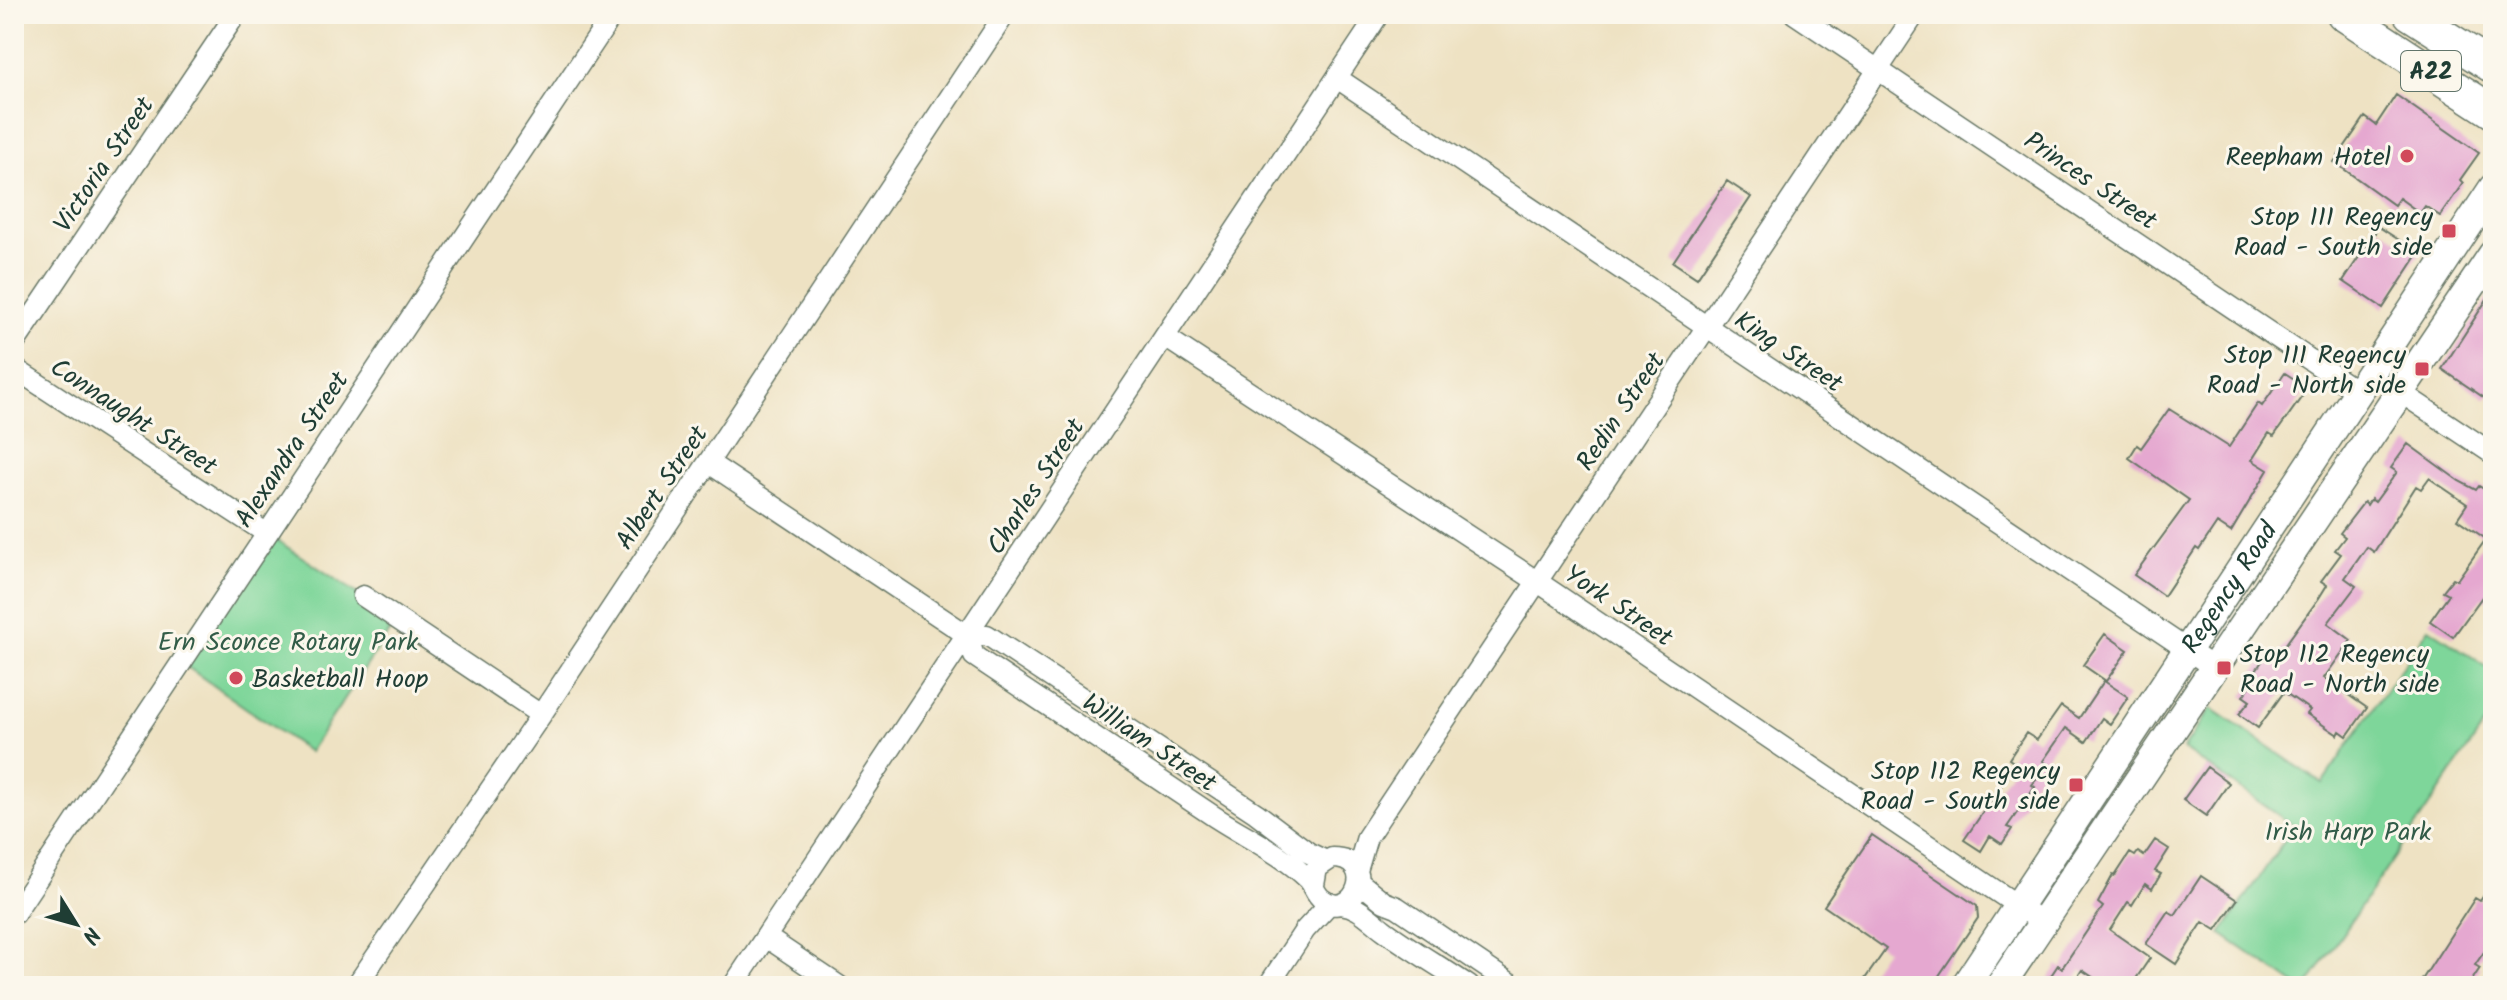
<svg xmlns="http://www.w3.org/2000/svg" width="2507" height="1000" font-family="Kalam,sans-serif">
	<rect width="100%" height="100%" fill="#fbf7ec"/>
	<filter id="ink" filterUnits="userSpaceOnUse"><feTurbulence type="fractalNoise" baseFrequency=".0125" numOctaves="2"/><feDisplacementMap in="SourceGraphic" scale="16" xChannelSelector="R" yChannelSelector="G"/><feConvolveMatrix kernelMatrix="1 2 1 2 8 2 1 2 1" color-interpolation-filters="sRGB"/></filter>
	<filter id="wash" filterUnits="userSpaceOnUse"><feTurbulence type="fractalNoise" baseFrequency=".006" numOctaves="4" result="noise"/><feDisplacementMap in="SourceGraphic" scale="32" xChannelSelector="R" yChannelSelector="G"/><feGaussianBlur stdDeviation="1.8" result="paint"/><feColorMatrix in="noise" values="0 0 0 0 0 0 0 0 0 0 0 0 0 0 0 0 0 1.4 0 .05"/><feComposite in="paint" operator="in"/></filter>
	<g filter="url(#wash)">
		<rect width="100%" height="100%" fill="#eee2c3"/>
		<path fill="#7ed69a" stroke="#4e8a67" stroke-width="2" d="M266,533L397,620L309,752L180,662Z
			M2429,628L2493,671V712L2307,986H2297L2221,934L2294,826L2183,749L2211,708L2322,783Z"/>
		<g id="blocks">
			<path fill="#e5a8d0" d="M2396,95L2479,153L2460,180L2463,183L2440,216L2425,206L2420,213L2399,198L2394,205L2334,162L2365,117L2376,125Z
				M1727,181L1751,197L1697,278L1673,262Z
				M2379,227L2419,253L2383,308L2343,281Z
				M2493,290V388L2486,399L2442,369Z
				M2285,373L2308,388L2274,436L2269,433L2252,460L2268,470L2231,532L2217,523L2199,550L2196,548L2164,596L2134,575L2189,500L2129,458L2137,445L2141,448L2169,409L2229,447L2258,403L2262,406Z
				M2408,444L2459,481L2476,490L2479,486L2493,495V589L2486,600L2482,597L2453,637L2430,621L2449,594L2443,591L2453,578L2457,580L2486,539L2457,519L2467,504L2429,478L2421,489L2416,486L2374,552L2367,547L2345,578L2356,586L2328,623L2351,640L2324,678L2367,708L2347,736L2340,731L2338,735L2307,714L2310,710L2284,692L2258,728L2239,714L2250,701L2243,696L2254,681L2251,679L2252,676L2267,654L2275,659L2319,598L2327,585L2321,581L2341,554L2335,550L2345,537L2340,533L2364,502L2367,505L2371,499L2375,502L2397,472L2391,468Z
				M2105,634L2128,650L2106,681L2083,665Z
				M2104,681L2128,697L2110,724L2102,718L2086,742L2066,728L2043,761L2047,764L2032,785L2035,787L2007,827L2012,829L2002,844L1990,836L1981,851L1964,840L2016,764L2009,759L2026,733L2037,740L2061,706L2079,718Z
				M2207,767L2229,783L2206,816L2183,800Z
				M1872,835L1977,906L1978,918L1932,986H1860L1886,949L1824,906Z
				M2155,840L2169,849L2155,871L2161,874L2152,889L2145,884L2132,905L2128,902L2110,930L2150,958L2131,986H2106L2082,970L2071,986H2057L2048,980L2058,965L2062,968L2103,907L2098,903L2113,875L2115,876L2130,853L2135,856L2138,852L2144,856Z
				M2201,876L2237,900L2216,930L2203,922L2176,964L2146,944L2168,911L2175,915Z
				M2493,882V939L2475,965L2480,968L2468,986H2418L2475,898L2480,901Z"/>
		</g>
	</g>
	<g filter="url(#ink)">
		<use href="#blocks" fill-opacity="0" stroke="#677766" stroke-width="2"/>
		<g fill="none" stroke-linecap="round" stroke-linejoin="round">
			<g stroke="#677766" stroke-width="23">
				<path id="minor" d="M1795,14L2358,392
					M1337,78L2213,667
					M1165,337L1538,582L2042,922
					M14,344L236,14
					M14,368L266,533
					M2400,392L2493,454
					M709,463L967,635H987L1256,813L1309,853L1326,861
					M363,596L541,715
					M967,635L974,656C1053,709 1133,762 1212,815C1243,836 1282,853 1308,879C1314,885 1315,894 1322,899C1354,924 1380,858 1332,858L1317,868L1314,885
					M1357,871L1367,837L1915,14
					M1359,882L1384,902L1397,907L1514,986
					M1341,904C1359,906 1369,919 1384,930C1411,950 1441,967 1469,986
					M14,914L613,14
					M766,937L839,986
					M356,986L541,715L1005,14
					M733,986L1379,14
					M1268,986L1305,930L1330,903"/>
			</g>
			<g stroke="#677766" stroke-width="31">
				<g id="secondary">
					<path id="s1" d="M1965,986L2493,188"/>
					<path d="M2000,986L2493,254"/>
				</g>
			</g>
			<g stroke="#677766" stroke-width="35">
				<path id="primary" d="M2343,14L2493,112
					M2410,14L2493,67"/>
			</g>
			<use href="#minor" stroke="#fff" stroke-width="20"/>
			<use href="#secondary" stroke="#fff" stroke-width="28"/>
			<use href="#primary" stroke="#fff" stroke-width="32"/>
		</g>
	</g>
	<g fill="#d1495b" stroke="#fbf7ec" stroke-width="3">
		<circle cx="2407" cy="156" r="8"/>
		<rect x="2441" y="223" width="16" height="16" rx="4"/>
		<rect x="2414" y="361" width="16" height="16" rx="4"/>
		<rect x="2216" y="660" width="16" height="16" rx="4"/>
		<circle cx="236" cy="678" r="8"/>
		<rect x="2068" y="777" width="16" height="16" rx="4"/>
	</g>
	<g text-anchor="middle" stroke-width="6" stroke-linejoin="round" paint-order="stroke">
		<rect fill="#fbf7ec" stroke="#61756b" stroke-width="2" x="2401" y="51" width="60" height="40" rx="6"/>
		<g font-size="24" font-weight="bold" fill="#1f3d34">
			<text x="2431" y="79">A22</text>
		</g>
		<g font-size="26" fill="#1f3d34" stroke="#fbf7ec" text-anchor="end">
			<text x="2391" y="165">Reepham Hotel</text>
			<text x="2433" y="225">Stop 111 Regency<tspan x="2433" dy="30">Road - South side</tspan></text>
			<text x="2406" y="363">Stop 111 Regency<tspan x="2406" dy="30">Road - North side</tspan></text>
			<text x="2240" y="662" text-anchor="start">Stop 112 Regency<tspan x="2240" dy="30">Road - North side</tspan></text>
			<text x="252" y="687" text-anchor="start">Basketball Hoop</text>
			<text x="2060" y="779">Stop 112 Regency<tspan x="2060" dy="30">Road - South side</tspan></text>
		</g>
		<g font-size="26" fill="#1f3d34" stroke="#fbf7ec">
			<text transform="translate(103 164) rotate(-56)" y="9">Victoria Street</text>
			<text transform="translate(2091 180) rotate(34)" y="9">Princes Street</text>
			<text transform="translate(1789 351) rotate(34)" y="9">King Street</text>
			<text transform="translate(1620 411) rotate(-56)" y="9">Redin Street</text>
			<text transform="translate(134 416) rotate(33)" y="9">Connaught Street</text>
			<text transform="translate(291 449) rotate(-56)" y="9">Alexandra Street</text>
			<text transform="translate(1035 486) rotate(-57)" y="9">Charles Street</text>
			<text transform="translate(661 487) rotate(-56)" y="9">Albert Street</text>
			<text dy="9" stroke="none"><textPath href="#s1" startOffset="478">Regency Road</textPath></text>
			<text transform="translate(1619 605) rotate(34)" y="9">York Street</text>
			<text transform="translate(1150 742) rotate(34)" y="9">William Street</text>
		</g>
		<g font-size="26" fill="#325c48" stroke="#fbf7ec">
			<text x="288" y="650">Ern Sconce Rotary Park</text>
			<text x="2348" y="840">Irish Harp Park</text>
		</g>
	</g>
	<rect width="2507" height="1000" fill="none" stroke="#fbf7ec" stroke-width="48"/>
	<g transform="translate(76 924) rotate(127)" stroke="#fbf7ec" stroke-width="6" paint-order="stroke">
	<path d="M0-6L14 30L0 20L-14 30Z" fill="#1f3d34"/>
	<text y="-12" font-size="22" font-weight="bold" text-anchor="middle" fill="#1f3d34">N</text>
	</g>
</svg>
